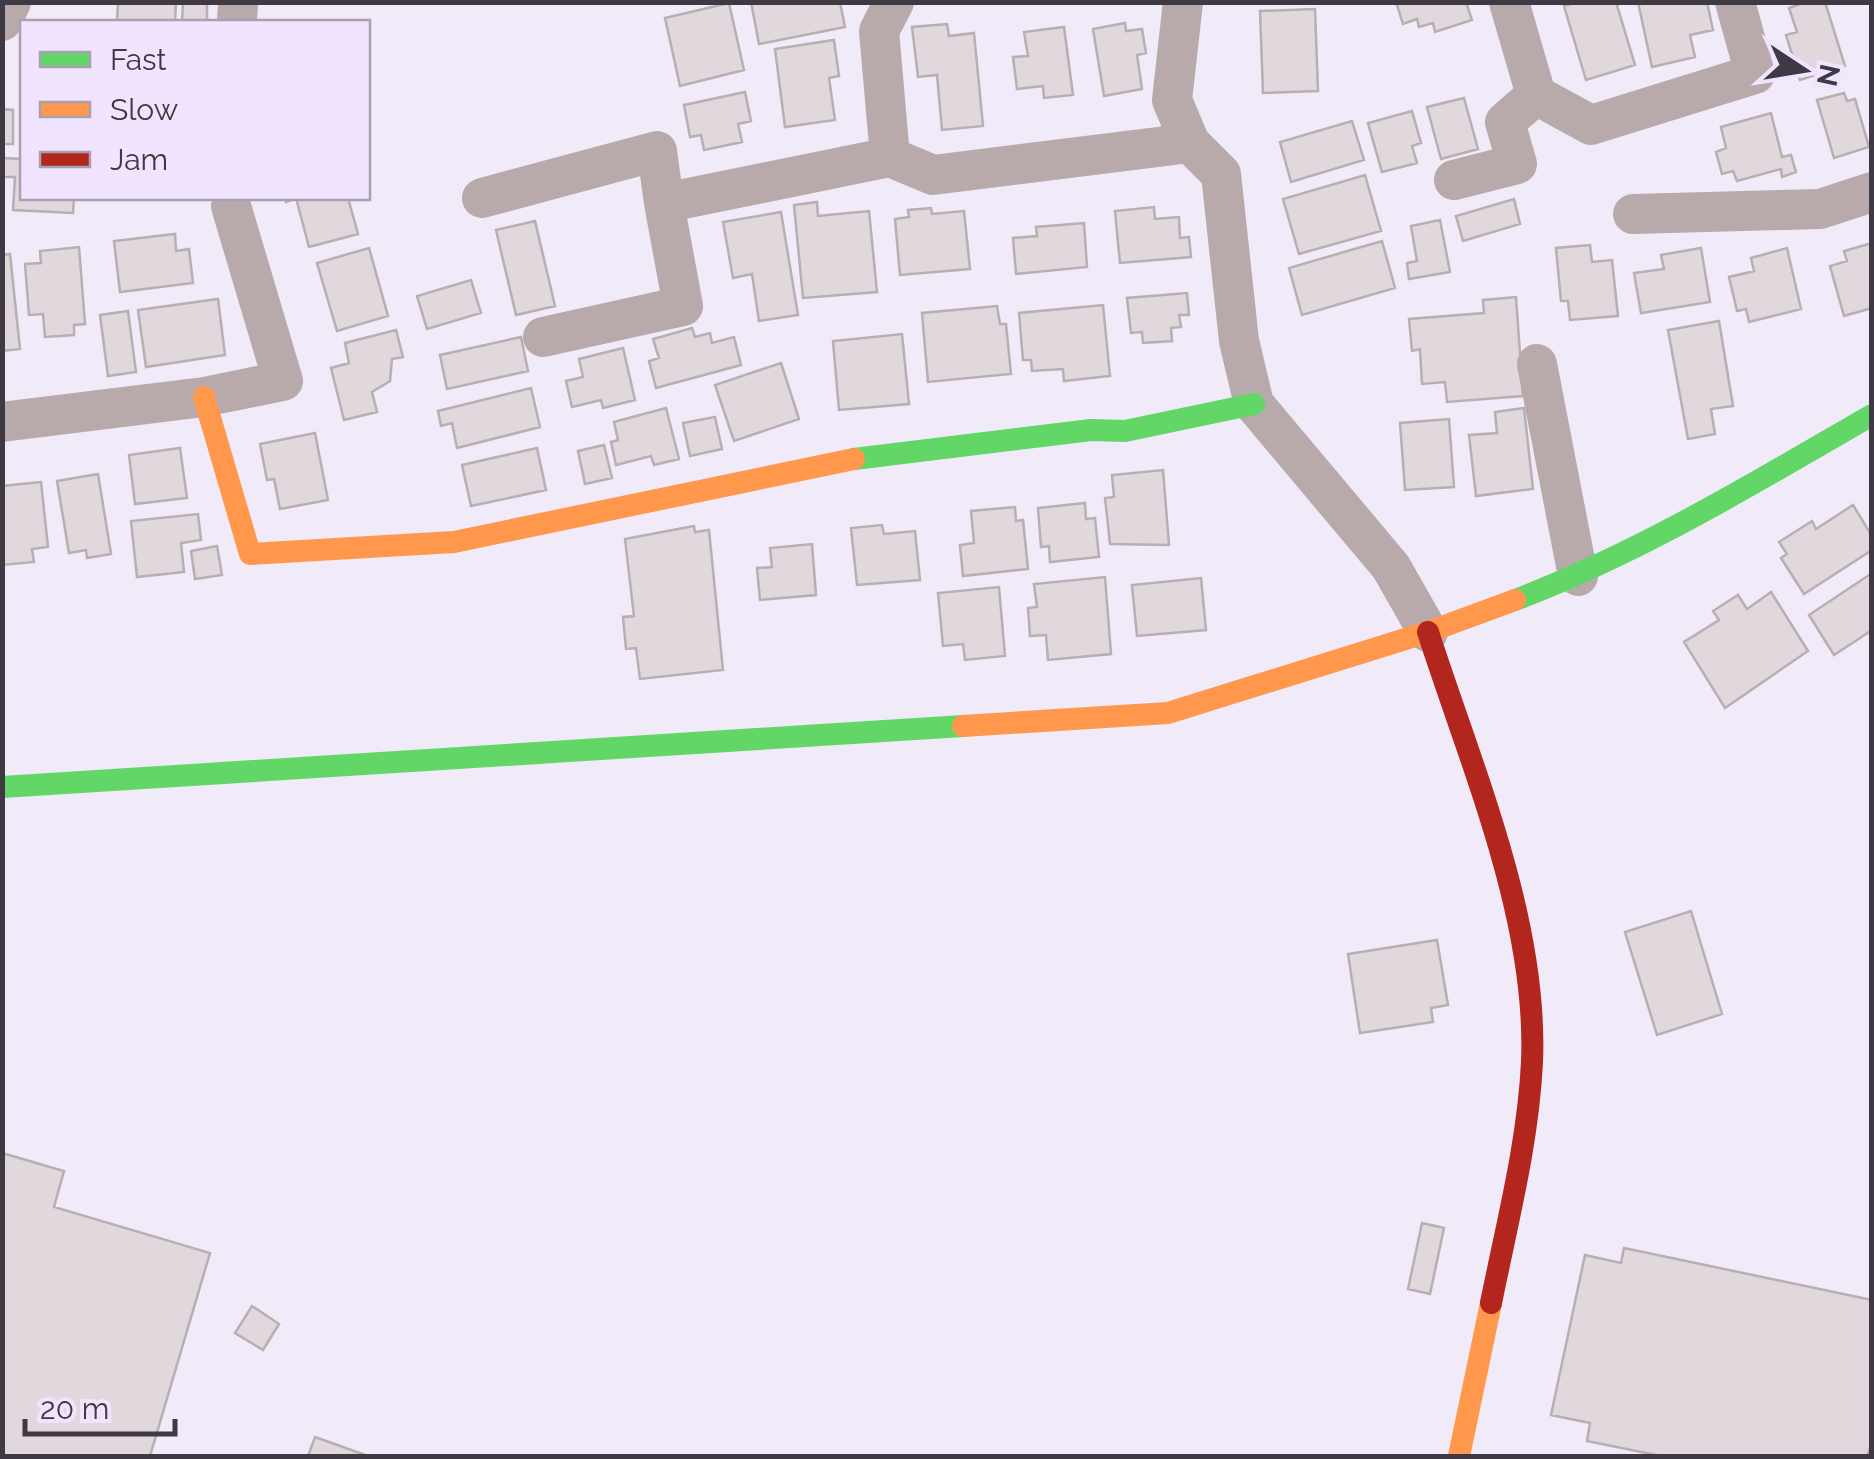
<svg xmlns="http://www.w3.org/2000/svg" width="1874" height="1459" font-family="Raleway,sans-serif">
	<rect width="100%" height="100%" fill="#f1eaf8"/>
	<path fill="#e0d8dc" stroke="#b7afb2" stroke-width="2.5" d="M118,2H176L175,22H117Z
		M183,2H207V22H182Z
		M751,2H840L845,27L759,44Z
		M1396,2H1466L1472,20L1435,32L1433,23L1419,27L1417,19L1403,24Z
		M1577,2H1616L1635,65L1586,80L1564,6Z
		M1638,2H1707L1713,30L1690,35L1695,57L1652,67Z
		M1806,2H1825L1845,66L1800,80L1786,35L1797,32L1789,8Z
		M729,3L744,70L680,86L665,18Z
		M1315,9L1318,91L1263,93L1260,11Z
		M1125,23L1126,31L1142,29L1146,53L1137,55L1142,89L1104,96L1093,29Z
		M947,24L949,36L974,33L983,126L942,130L937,75L918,77L912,27Z
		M1064,27L1073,95L1044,98L1043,86L1017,89L1013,57L1028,56L1024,32Z
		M834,40L839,76L829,78L835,120L785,127L775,49Z
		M745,92L751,121L738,124L742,142L704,150L701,135L690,137L684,105Z
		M1844,93L1847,101L1855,99L1869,147L1834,158L1817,100Z
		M1464,98L1478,149L1441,159L1427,107Z
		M2,109L13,110V144H2Z
		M1412,111L1421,143L1412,146L1417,163L1382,172L1368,123Z
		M1771,113L1782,157L1791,155L1796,172L1782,177L1781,169L1737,181L1733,171L1722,174L1716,152L1726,148L1721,127Z
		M1352,121L1364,160L1291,182L1280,142Z
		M2,158L22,159V198H74L73,213L13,210L15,177H2Z
		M1365,175L1381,231L1299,254L1283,199Z
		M285,198H348L358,234L309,247L296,198L286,202Z
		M1514,199L1520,224L1463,241L1456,216Z
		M817,202L818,216L869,211L877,292L803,298L794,205Z
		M1154,207L1155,219L1179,217L1180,238L1189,237L1191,257L1120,263L1115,211Z
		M931,208L932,214L964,211L970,269L900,275L895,219L909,217L908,210Z
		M781,212L798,315L759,321L752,274L733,278L723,222Z
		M1440,220L1450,272L1409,279L1407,263L1417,261L1411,226Z
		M535,221L555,306L516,315L496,230Z
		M1084,223L1087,267L1016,274L1013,238L1037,236L1036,227Z
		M175,234L176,251L189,249L193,283L120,292L114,241Z
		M1382,241L1395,288L1302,315L1289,268Z
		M1872,243V308L1844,316L1830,266L1847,261L1844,251Z
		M1590,245L1592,262L1612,260L1618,316L1570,320L1568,301H1561L1556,248Z
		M79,247L85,324L74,325V335L45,337L43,314L29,315L25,264L41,263L40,251Z
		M369,248L388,316L337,331L317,263Z
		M1701,248L1710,302L1641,313L1634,273L1664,269L1661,255Z
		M1787,248L1801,309L1749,322L1746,309L1737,311L1729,277L1754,271L1751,258Z
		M10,254L20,349L2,351V255Z
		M471,280L481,313L427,329L417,296Z
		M1187,293L1189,315H1179L1181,327L1171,328L1172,341L1143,343L1142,332L1131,333L1127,298Z
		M1516,297L1523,396L1447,402L1445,382L1422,384L1420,349L1412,351L1409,319L1484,313L1483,300Z
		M218,299L225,355L146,367L138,310Z
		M1103,305L1110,376L1064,381L1063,369L1032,371L1031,360H1023L1019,313Z
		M997,306L1000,324H1006L1011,374L928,382L922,313Z
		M128,311L136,372L108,376L100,315Z
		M1719,321L1733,406L1711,409L1715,434L1688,439L1668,330Z
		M692,328L695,337L710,333L712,343L734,337L741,365L656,388L649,361L659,358L653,339Z
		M396,330L403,357L392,359L390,381L372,392L377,412L344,420L331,368L349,363L345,343Z
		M902,334L909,404L839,410L833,341Z
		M521,337L528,371L447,389L440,355Z
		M623,348L635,400L603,408L601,400L572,407L566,381L583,377L579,359Z
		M781,363L799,419L734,441L715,385Z
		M531,388L540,427L457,448L452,423L441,426L438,411Z
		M666,408L679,459L654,465L651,456L616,465L611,442L618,440L614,422Z
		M1524,408L1533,489L1476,496L1469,435L1497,433L1495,412Z
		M715,417L722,449L690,456L683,423Z
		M1449,419L1454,487L1405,490L1400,423Z
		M315,433L328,500L280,509L274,479L267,480L260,444Z
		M604,445L612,478L585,484L578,451Z
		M180,448L187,498L135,504L129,455Z
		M537,448L546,490L471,506L462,465Z
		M1163,470L1169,545L1110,544L1105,498L1114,497L1112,475Z
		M98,474L111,554L87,558L86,550L69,553L57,481Z
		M41,482L48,547L32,549L34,562L2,565V486Z
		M1085,503L1086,519L1095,518L1099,557L1050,562L1049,546L1041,547L1038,508Z
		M1853,505L1872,536V550L1804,594L1781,558L1787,554L1779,542L1812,521L1816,529Z
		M1015,507L1016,521L1023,520L1028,569L963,576L960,545L974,543L971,511Z
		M198,514L201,540L181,543L184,572L137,577L131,521Z
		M882,525L884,534L915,531L920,580L857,585L851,528Z
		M694,526L695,532L709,530L723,670L640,679L636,648L626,649L623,617L634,616L625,539Z
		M812,544L816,595L760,600L757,568L772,567L770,548Z
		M217,546L222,575L195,579L191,551Z
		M1872,573V630L1834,655L1809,615Z
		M1105,577L1111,654L1048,660L1046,635L1030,636L1028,608L1037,607L1034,584Z
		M1201,578L1206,630L1137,636L1132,585Z
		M999,587L1005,656L965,660L963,644L943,646L938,593Z
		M1771,592L1808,651L1725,708L1684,642L1719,620L1713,611L1738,595L1747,609Z
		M1691,911L1722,1014L1657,1035L1625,932Z
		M1437,940L1448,1005L1431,1008L1433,1022L1360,1033L1348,954Z
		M2,1153L64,1171L54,1207L210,1253L150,1456H2Z
		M1422,1223L1444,1228L1430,1294L1408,1289Z
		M1624,1248L1872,1300V1443L1867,1456H1661L1587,1441L1590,1423L1551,1415L1585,1255L1621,1263Z
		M252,1306L279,1324L263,1350L235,1333Z
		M315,1437L368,1456H308Z"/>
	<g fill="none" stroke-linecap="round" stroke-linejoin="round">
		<path stroke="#b8aaab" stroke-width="40" d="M1183,2L1172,100L1190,143L1221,174L1239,341L1254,404L1391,567L1428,632
			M1509,2L1536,95L1591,125L1755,74L1735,2
			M2,21L11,2
			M237,22L238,2
			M890,157L879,31L894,2
			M1454,180L1517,164L1505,122L1536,95
			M482,198L657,151L664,203
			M1633,214L1820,209L1872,192
			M543,337L683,306L664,203L890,157L933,175L1190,143
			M1537,364L1578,576
			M2,422L204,397L283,381L231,206"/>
		<path stroke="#63d668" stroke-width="22" d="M854,459L1091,430L1125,431L1254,404
			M1515,600C1641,552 1756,482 1872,415
			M2,787L963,726"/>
		<path stroke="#ff974d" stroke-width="22" d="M204,397L250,554L454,542L854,459
			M963,726L1168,713L1428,632L1515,600
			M1459,1456L1491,1303"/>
		<path stroke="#b3261e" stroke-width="22" d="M1428,632C1471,766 1538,919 1532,1062C1528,1144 1507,1223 1491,1303"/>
	</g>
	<rect width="1874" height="1459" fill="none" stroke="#3e3943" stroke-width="10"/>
	<rect x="20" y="20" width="350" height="180" fill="#f1e4fe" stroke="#a9a0b3" stroke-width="2.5"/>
	<rect x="40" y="52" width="50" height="15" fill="#63d668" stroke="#a9a0b3" stroke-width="2.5"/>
	<text x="110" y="70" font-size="30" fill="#3e3943">Fast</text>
	<rect x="40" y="102" width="50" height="15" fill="#ff974d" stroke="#a9a0b3" stroke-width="2.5"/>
	<text x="110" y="120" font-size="30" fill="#3e3943">Slow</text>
	<rect x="40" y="152" width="50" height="15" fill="#b3261e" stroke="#a9a0b3" stroke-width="2.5"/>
	<text x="110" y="170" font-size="30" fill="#3e3943">Jam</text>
	<g transform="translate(1804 70) rotate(102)" stroke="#f1e4fe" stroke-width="8" paint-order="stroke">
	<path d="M0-8L18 38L0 25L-18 38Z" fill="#3e3943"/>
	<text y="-15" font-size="28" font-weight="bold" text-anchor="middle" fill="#3e3943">N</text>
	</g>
	<path d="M25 1419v15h150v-15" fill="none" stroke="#3e3943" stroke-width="5"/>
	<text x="40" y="1419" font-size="30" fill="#3e3943" stroke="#f1e4fe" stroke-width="8" paint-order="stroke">20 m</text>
</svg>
